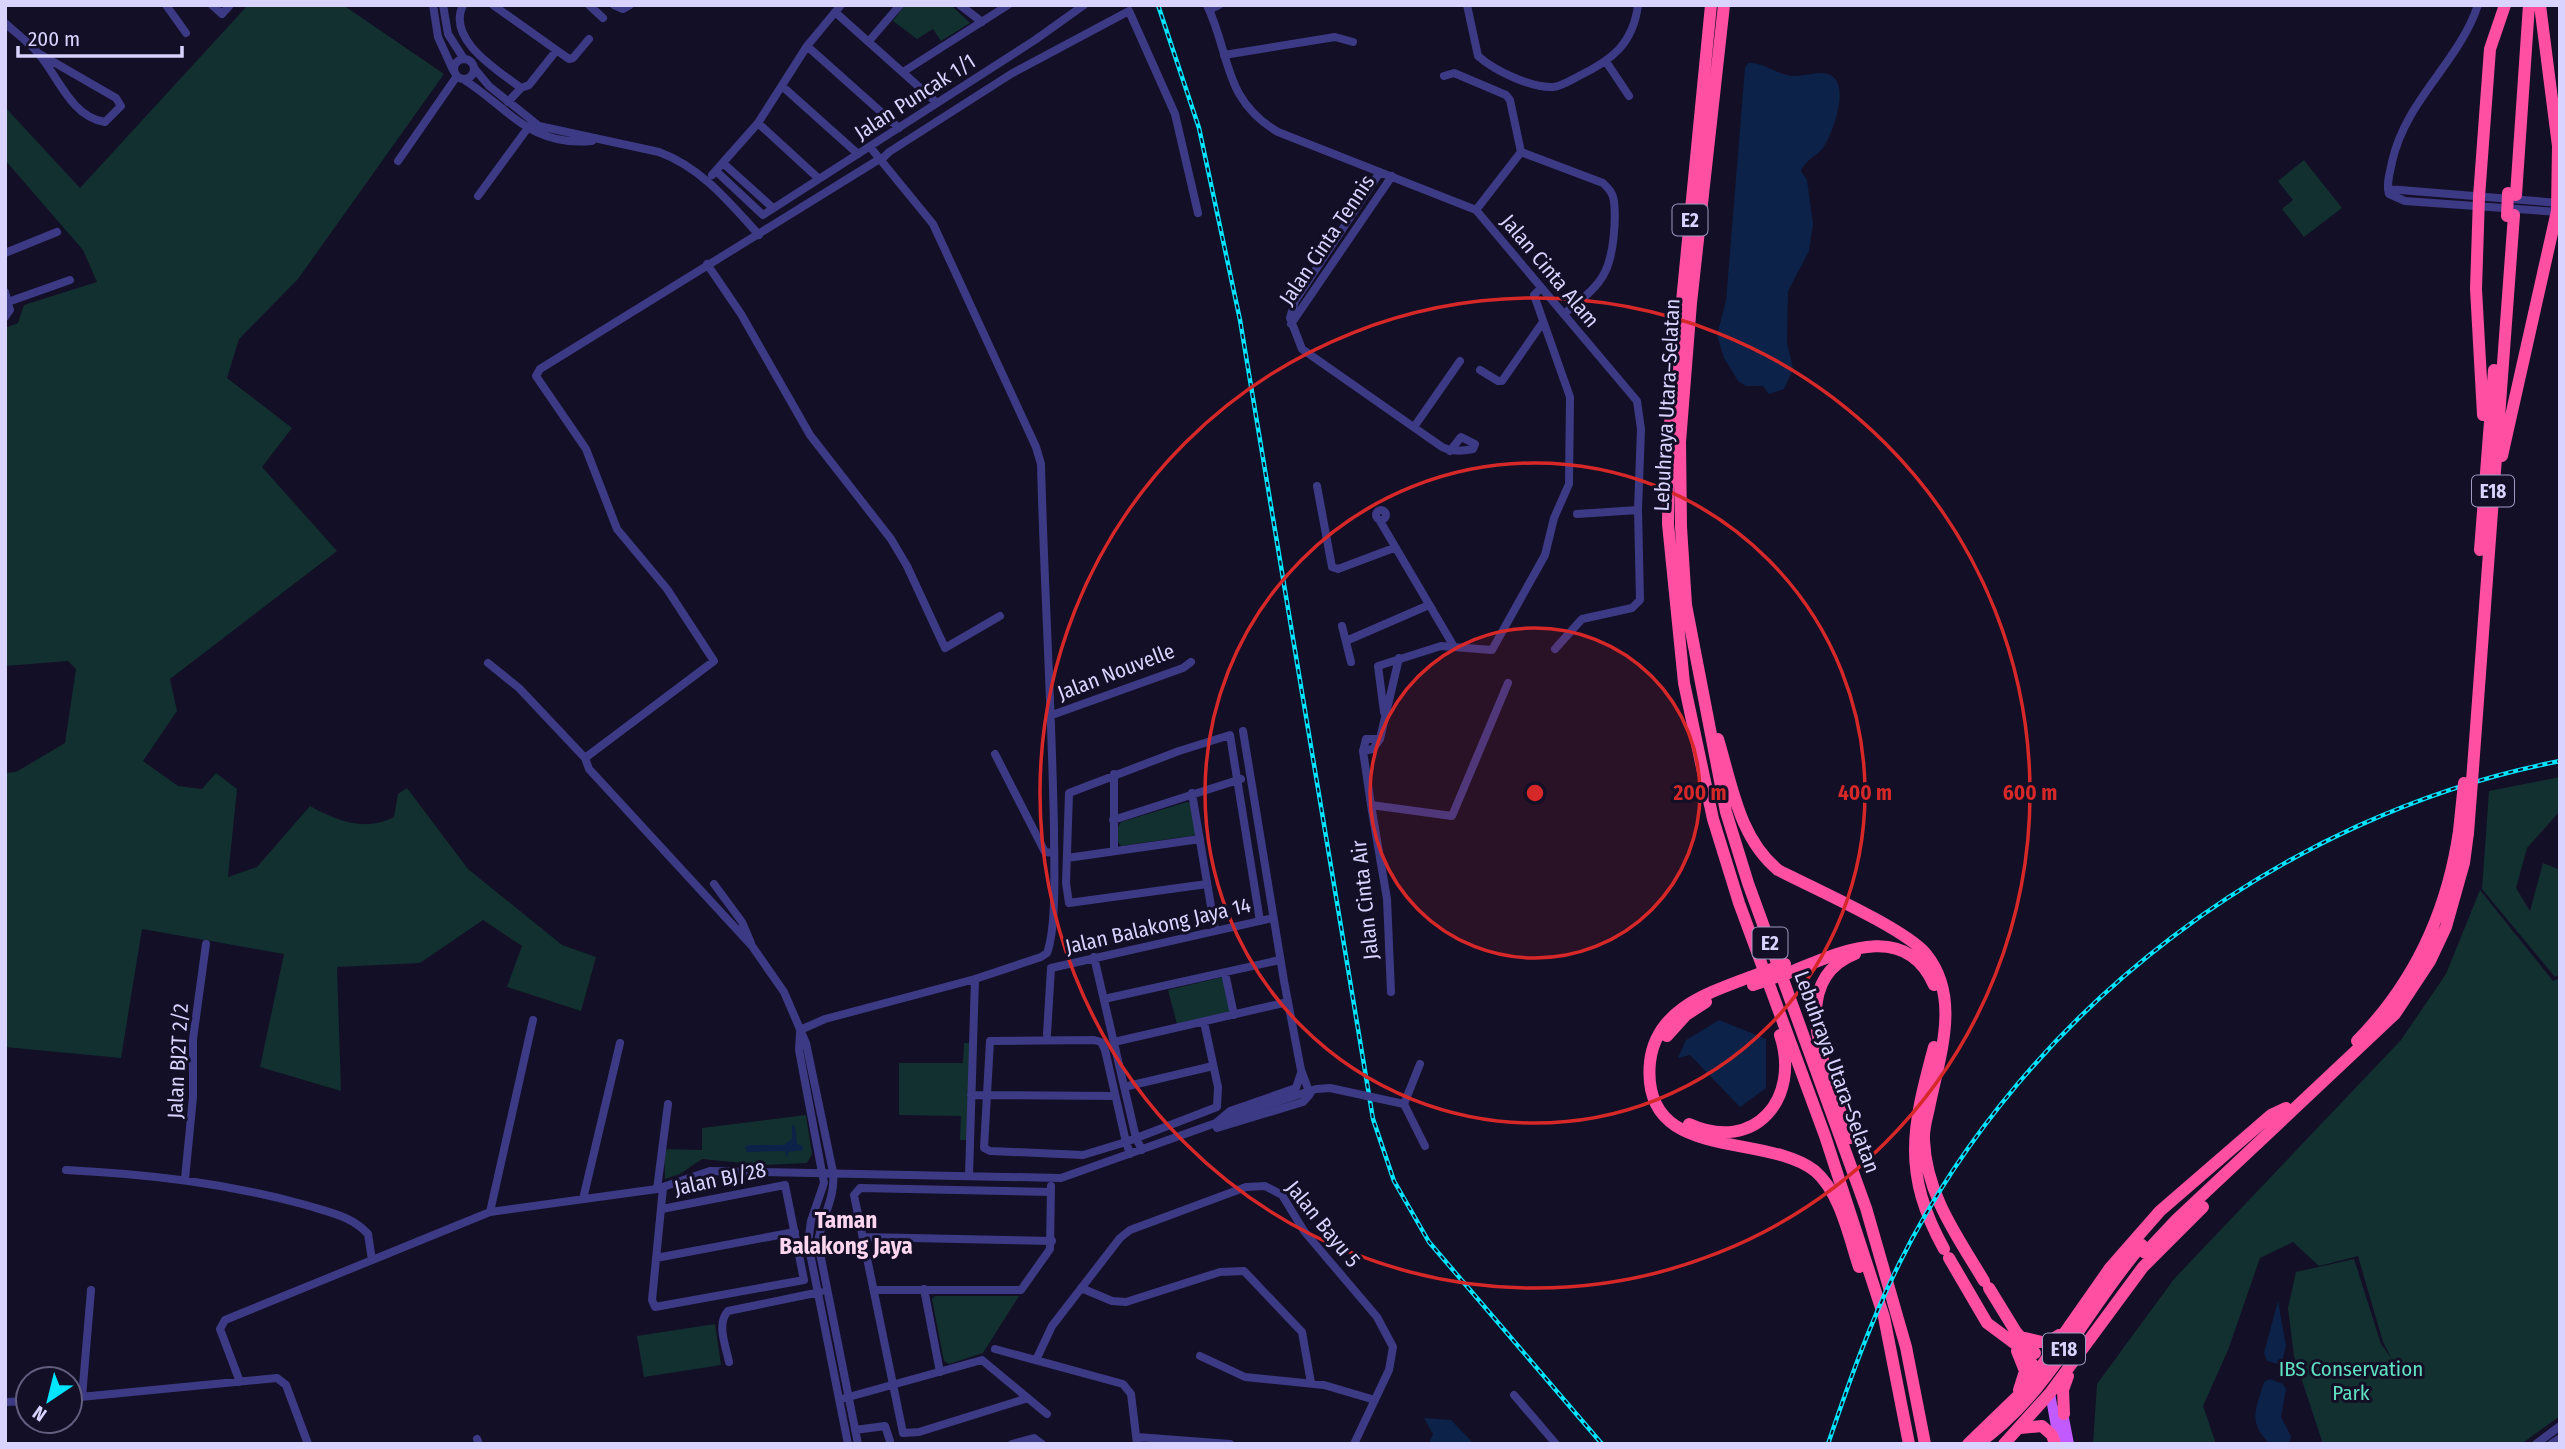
<svg xmlns="http://www.w3.org/2000/svg" width="2565" height="1449" font-family="'Fira Sans Condensed',sans-serif">
	<rect width="100%" height="100%" fill="#130f26"/>
	<path fill="#12302f" d="M248,5H343L444,74L298,279L239,339L227,378L292,428L262,467L337,551L170,679L177,711L143,761L178,786L202,789L216,773L237,789L228,877L257,867L310,806C337,821 365,832 394,817L398,794L407,788L468,869L562,945L596,957L581,1011L507,987L522,946L483,920L420,963L337,967L341,1091L260,1067L284,954L142,929L121,1058L5,1047V773L16,772L65,743L76,669L68,661L5,666V328L18,323L24,305L97,282L83,250L5,160V107L80,188Z
		M905,5H951L970,23L941,41L933,29L917,39L893,21Z
		M2304,160L2342,208L2304,237L2282,209L2293,200L2278,181Z
		M2560,777V811L2527,848L2516,888L2530,911L2543,863L2560,870V974L2555,977L2482,889L2489,791Z
		M1187,802L1190,803L1197,835L1121,846C1114,838 1116,830 1121,822Z
		M2480,890L2553,981L2560,978V1416L2521,1444H2323L2294,1356L2288,1308L2296,1272L2354,1259L2381,1344L2392,1359L2383,1342L2358,1256L2319,1266L2293,1242L2260,1258L2228,1350L2203,1406L2216,1444H2093L2097,1384L2174,1279L2401,1040L2446,974Z
		M1223,977L1231,1012L1177,1024L1168,990Z
		M964,1043H971L968,1140H960L961,1116L899,1115V1063H963Z
		M806,1115L812,1154L807,1163L763,1165L702,1159L680,1174L665,1179L664,1149L702,1150V1128Z
		M935,1296H1019L983,1353L949,1364L944,1361L932,1299Z
		M715,1324L721,1365L644,1377L637,1336Z"/>
	<path fill="#0c2248" d="M1748,63C1764,62 1779,76 1795,76C1805,76 1819,71 1828,74C1852,81 1833,134 1823,148C1816,157 1805,160 1801,171L1807,180L1813,224L1809,251L1788,291L1787,343L1793,369L1784,389L1769,394L1763,386H1746L1738,381L1724,358L1717,335L1726,301L1745,68Z
		M1719,1020L1766,1039V1088L1740,1107L1690,1055L1678,1058L1686,1040Z
		M795,1125L797,1144L803,1146V1150L788,1152L787,1159L785,1151L747,1152L745,1147L749,1145H784L792,1139V1126Z
		M2278,1301L2286,1346L2281,1365L2267,1361L2264,1353Z
		M2270,1379L2283,1384L2286,1389L2281,1417L2291,1436L2290,1441L2282,1444L2268,1442C2247,1420 2257,1407 2264,1382Z
		M1424,1418L1451,1420L1474,1444H1429L1433,1434Z"/>
	<g fill="none" stroke-linecap="round" stroke-linejoin="round">
		<path stroke="#3d3a85" stroke-width="8" d="M166,5L186,33
			M212,5L222,14L230,5
			M433,5L438,37L453,70
			M443,5L448,34L464,59
			M463,5C446,40 499,71 521,88L529,85L556,51
			M493,5L569,59L573,58L589,39
			M589,5L603,18
			M614,5L623,9L630,5
			M960,5L982,22
			M1207,5C1231,56 1223,100 1278,132L1476,210L1637,401L1641,429L1638,510L1640,600L1632,608L1582,619L1555,649
			M1467,5L1478,56C1495,71 1531,88 1553,87C1562,86 1571,80 1579,76C1612,60 1633,44 1638,5
			M2478,5C2458,64 2406,99 2392,162C2390,173 2386,183 2389,194L2405,201L2559,212
			M1209,10L1219,5
			M835,12L937,103
			M5,23C16,33 28,42 38,53C58,76 71,117 105,122L121,106L116,98L38,53
			M869,41L900,5
			M807,46L899,128
			M1224,55L1335,37L1353,42
			M454 69a10 10 0 1 1 20 0a10 10 0 1 1-20 0Z
			M1607,63L1629,96
			M474,68L489,86L539,126L659,152C702,168 729,202 759,235
			M903,72L1008,5
			M1444,76L1454,73L1506,95L1510,100L1521,152
			M463,79C510,109 530,147 592,141
			M782,86L858,154
			M508,102L521,88
			M758,123L818,178
			M881,160L889,152L1011,74L1129,11L1175,114L1198,213
			M398,161L457,76
			M723,163L773,208
			M716,171L763,215L1035,40L1084,5
			M1380,172L1295,301L1290,318L1302,349L1442,447C1452,452 1462,451 1473,449L1475,444L1461,437L1450,451
			M712,175L758,123L807,46L841,5
			M2388,189L2559,203
			M478,196L530,125
			M1476,210L1521,152L1603,183C1609,189 1613,193 1614,201C1616,220 1614,254 1605,272C1597,289 1578,302 1564,314
			M5,253L57,232
			M707,264L741,314L810,435L891,539L907,566L945,648L1000,616
			M5,292L10,310L5,317
			M5,303L70,280
			M1291,324L1392,176
			M1480,370L1498,381H1502L1543,322
			M1414,427L1460,361
			M1317,486L1332,567L1338,569L1394,548
			M1376 515a5 5 0 1 1 10 0a5 5 0 1 1-10 0Z
			M1577,514L1638,510
			M1380,521L1453,645
			M1342,626L1351,662
			M1346,641L1429,605
			M1399,658L1380,739L1373,749L1363,751L1371,805L1452,816L1508,683
			M488,663L519,688L585,758L589,769L752,946L784,992L806,1043L833,1172C836,1198 821,1218 818,1243L858,1444
			M1384,712L1378,666L1441,646L1492,650L1545,555L1554,518L1569,484L1570,397L1534,295L1541,288
			M1052,715L1183,668L1191,662
			M1363,751L1366,739H1380
			M995,754L1045,852L1054,853
			M585,758L714,661L667,589L617,529L586,449L536,376L540,369L878,160
			M1192,793L1215,930
			M1371,805L1387,899L1391,992
			M1113,820L1241,779
			M1114,851V774
			M1067,858L1200,839
			M714,884L742,922L751,943
			M1207,884L1069,903L1066,883L1069,793L1179,751L1230,735L1260,921
			M1094,957L1136,1138L1142,1150
			M1225,973L1234,1015
			M1104,999L1280,960
			M800,1030L825,1019L975,979L1041,957L1047,953C1057,926 1054,862 1054,831C1052,709 1044,587 1041,464L1036,447L933,224L870,147
			M800,1033L799,1050L824,1183L811,1221L808,1243L848,1444
			M1047,1034L1051,968L1273,918
			M1114,1042L1288,1002
			M1420,1064L1404,1104L1425,1146
			M1124,1087L1213,1066
			M971,1095L1115,1096
			M1217,1122L1230,1111L1296,1088L1301,1073
			M1217,1128L1303,1102L1310,1094L1301,1070L1284,981L1243,731
			M1130,1154L1126,1142L1105,1050L1101,1042L1094,1040L990,1041L984,1148L990,1151L1083,1155L1126,1142L1217,1107L1218,1087L1204,1022
			M66,1170C148,1174 226,1183 306,1205C328,1212 352,1216 368,1234L372,1260
			M969,1176L975,979
			M185,1179L193,1097V1039L206,944
			M657,1189L668,1104
			M583,1199L620,1043
			M662,1209L785,1185L804,1280L655,1307L652,1300L663,1188
			M490,1212L533,1020
			M863,1237L1052,1241
			M656,1258L795,1232
			M1081,1288L1112,1301L1126,1302L1220,1272L1244,1271L1302,1332L1311,1383
			M924,1289L940,1372
			M874,1290H1021L1050,1249L1051,1186
			M995,1349L1123,1384L1131,1394L1137,1444
			M1200,1356L1245,1377L1324,1385L1375,1400
			M1036,1360L1052,1326L1120,1238L1130,1230L1246,1187L1265,1186L1282,1195L1304,1231L1377,1317L1393,1347L1389,1370L1354,1444
			M729,1362C726,1346 716,1324 728,1311L820,1292
			M240,1382L220,1329L225,1320L490,1212L657,1189L710,1171L1061,1178L1258,1108
			M1514,1395L1556,1444
			M82,1397L91,1290
			M70,1398L277,1378L286,1385L308,1444
			M845,1398L982,1360L1047,1414
			M1028,1398L919,1432L903,1433L854,1195L860,1188L1051,1192
			M5,1402L28,1401
			M855,1430L885,1426L890,1441
			M1137,1437L1230,1444
			M477,1439L479,1444
			M1012,1444L1034,1438L1042,1444
			M2536,1444L2560,1426
			M2551,1444L2560,1438"/>
		<path stroke="#c25bff" stroke-width="10" d="M2050,1393L2059,1444
			M2062,1408L2069,1444"/>
		<path stroke="#ff4fa3" stroke-width="12" d="M1711,5L1669,434L1668,524L1684,683L1713,819L1739,903L1825,1136L1884,1317L1909,1444
			M1724,5L1691,303L1680,442L1681,527L1686,605L1726,812L1748,883L1866,1208L1906,1347L1925,1444
			M2516,195L2529,5
			M2483,415L2476,289L2479,197L2490,49L2505,5
			M2502,456L2557,211L2558,146L2540,5
			M2480,550L2494,370
			M1718,739C1732,785 1739,838 1778,870C1811,887 1906,929 1926,954C1961,997 1940,1055 1930,1103C1928,1115 1923,1128 1924,1140C1926,1194 1957,1236 1984,1281
			M2473,768L2514,215
			M1788,973C1836,954 1905,918 1934,985
			M1750,977C1708,993 1656,1009 1650,1062C1640,1164 1764,1131 1815,1171C1840,1192 1849,1237 1859,1267
			M1667,1036L1686,1015L1706,1002
			M2357,1041C2415,982 2447,913 2459,831
			M1934,1047C1912,1128 1902,1173 1944,1249
			M1689,1124C1755,1154 1801,1098 1780,1035
			M1850,1138C1833,1086 1780,983 1855,954
			M2145,1253L2176,1220L2395,1014L2430,961L2446,927L2464,863L2468,833
			M1949,1258L1987,1323L2022,1349L2041,1377
			M1989,1288L2016,1332L2035,1353
			M2021,1337L2046,1343L2059,1335
			M2017,1351L2025,1371L2019,1390
			M2064,1414L2063,1390L2068,1376
			M2020,1428L2042,1426L2052,1435L2055,1444
			M1968,1444L2026,1388L2110,1268L2160,1211L2271,1115L2286,1108
			M2004,1444L2050,1393L2143,1267L2203,1207"/>
		<g stroke="#00e5ff" stroke-width="4.5">
			<path id="rail" d="M1158,5L1199,128L1240,320L1373,1119L1394,1181L1429,1242L1602,1444
				M1828,1444C1849,1382 1871,1320 1900,1262C2027,1008 2281,815 2560,761"/>
		</g>
		<use href="#rail" stroke="#130f26" stroke-width="2" stroke-dasharray="5" stroke-linecap="butt"/>
		<path stroke="#3d3a85" stroke-width="8" d="M1258,1108L1316,1089L1330,1088L1404,1104"/>
		<path stroke="#ff4fa3" stroke-width="12" d="M2507,216L2508,193
			M2459,831L2464,783
			M2468,833L2473,768
			M1750,977L1785,964
			M1753,985L1788,973
			M1977,1444C2048,1396 2086,1309 2142,1245"/>
	</g>
	<circle cx="1535" cy="793" r="165" fill="#d62828" fill-opacity=".12"/>
	<g fill="none" stroke="#d62828" stroke-width="3.5">
		<circle cx="1535" cy="793" r="165"/>
		<circle cx="1535" cy="793" r="330"/>
		<circle cx="1535" cy="793" r="495"/>
	</g>
	<g text-anchor="middle" stroke-width="6" stroke-linejoin="round" paint-order="stroke">
		<g fill="#130f26" stroke="#9e99be" stroke-width="2">
			<rect x="1672.5" y="204.5" width="35" height="31" rx="5"/>
			<rect x="2472" y="475.5" width="42" height="31" rx="5"/>
			<rect x="1752.5" y="927.5" width="35" height="31" rx="5"/>
			<rect x="2043" y="1333.5" width="42" height="31" rx="5"/>
		</g>
		<g font-size="19" font-weight="bold" fill="#d9d4ff">
			<text x="1690" y="227">E2</text>
			<text x="2493" y="498">E18</text>
			<text x="1770" y="950">E2</text>
			<text x="2064" y="1356">E18</text>
		</g>
		<g font-size="21" fill="#d9d4ff" stroke="#130f26">
			<text transform="translate(915 97) rotate(-33)" y="7">Jalan Puncak 1/1</text>
			<text transform="translate(1327 240) rotate(-56)" y="7">Jalan Cinta Tennis</text>
			<text transform="translate(1550 271) rotate(50)" y="7">Jalan Cinta Alam</text>
			<text transform="translate(1667 405) rotate(-87)" y="7">Lebuhraya Utara–Selatan</text>
			<text transform="translate(1116 672) rotate(-21)" y="7">Jalan Nouvelle</text>
			<text transform="translate(1365 900) rotate(-96)" y="7">Jalan Cinta Air</text>
			<text transform="translate(1158 926) rotate(-13)" y="7">Jalan Balakong Jaya 14</text>
			<text transform="translate(178 1061) rotate(-87)" y="7">Jalan BJ2T 2/2</text>
			<text transform="translate(1837 1072) rotate(70)" y="7">Lebuhraya Utara–Selatan</text>
			<text transform="translate(720 1179) rotate(-12)" y="7">Jalan BJ/28</text>
			<text transform="translate(1323 1224) rotate(51)" y="7">Jalan Bayu 5</text>
		</g>
		<g font-size="21" fill="#5fe0c0" stroke="#130f26">
			<text x="2351" y="1376">IBS Conservation<tspan x="2351" dy="24">Park</tspan></text>
		</g>
		<g font-size="23" font-weight="bold" fill="#ffd6f0" stroke="#130f26">
			<text x="846" y="1228">Taman<tspan x="846" dy="26">Balakong Jaya</tspan></text>
		</g>
	</g>
	<circle cx="1535" cy="793" r="10" fill="#d62828" stroke="#130f26" stroke-width="3.5"/>
	<g font-size="21" text-anchor="middle" font-weight="bold" fill="#d62828" stroke="#130f26" stroke-width="6" stroke-linejoin="round" paint-order="stroke">
		<text x="1700" y="800">200 m</text>
		<text x="1865" y="800">400 m</text>
		<text x="2030" y="800">600 m</text>
	</g>
	<rect width="2565" height="1449" fill="none" stroke="#d9d4ff" stroke-width="14"/>
	<g transform="translate(49 1400) rotate(215)"><circle r="33" fill="#130f26" stroke="#625e7d" stroke-width="2"/>
	<path d="M0-5L12 26L0 18L-12 26Z" fill="#00e5ff"/>
	<text y="-10" font-size="19" font-weight="bold" text-anchor="middle" fill="#d9d4ff">N</text>
	</g>
	<path d="M18 46v10h164v-10" fill="none" stroke="#d9d4ff" stroke-width="3.5"/>
	<text x="28" y="46" font-size="21" fill="#d9d4ff" stroke="#130f26" stroke-width="5" paint-order="stroke">200 m</text>
</svg>
